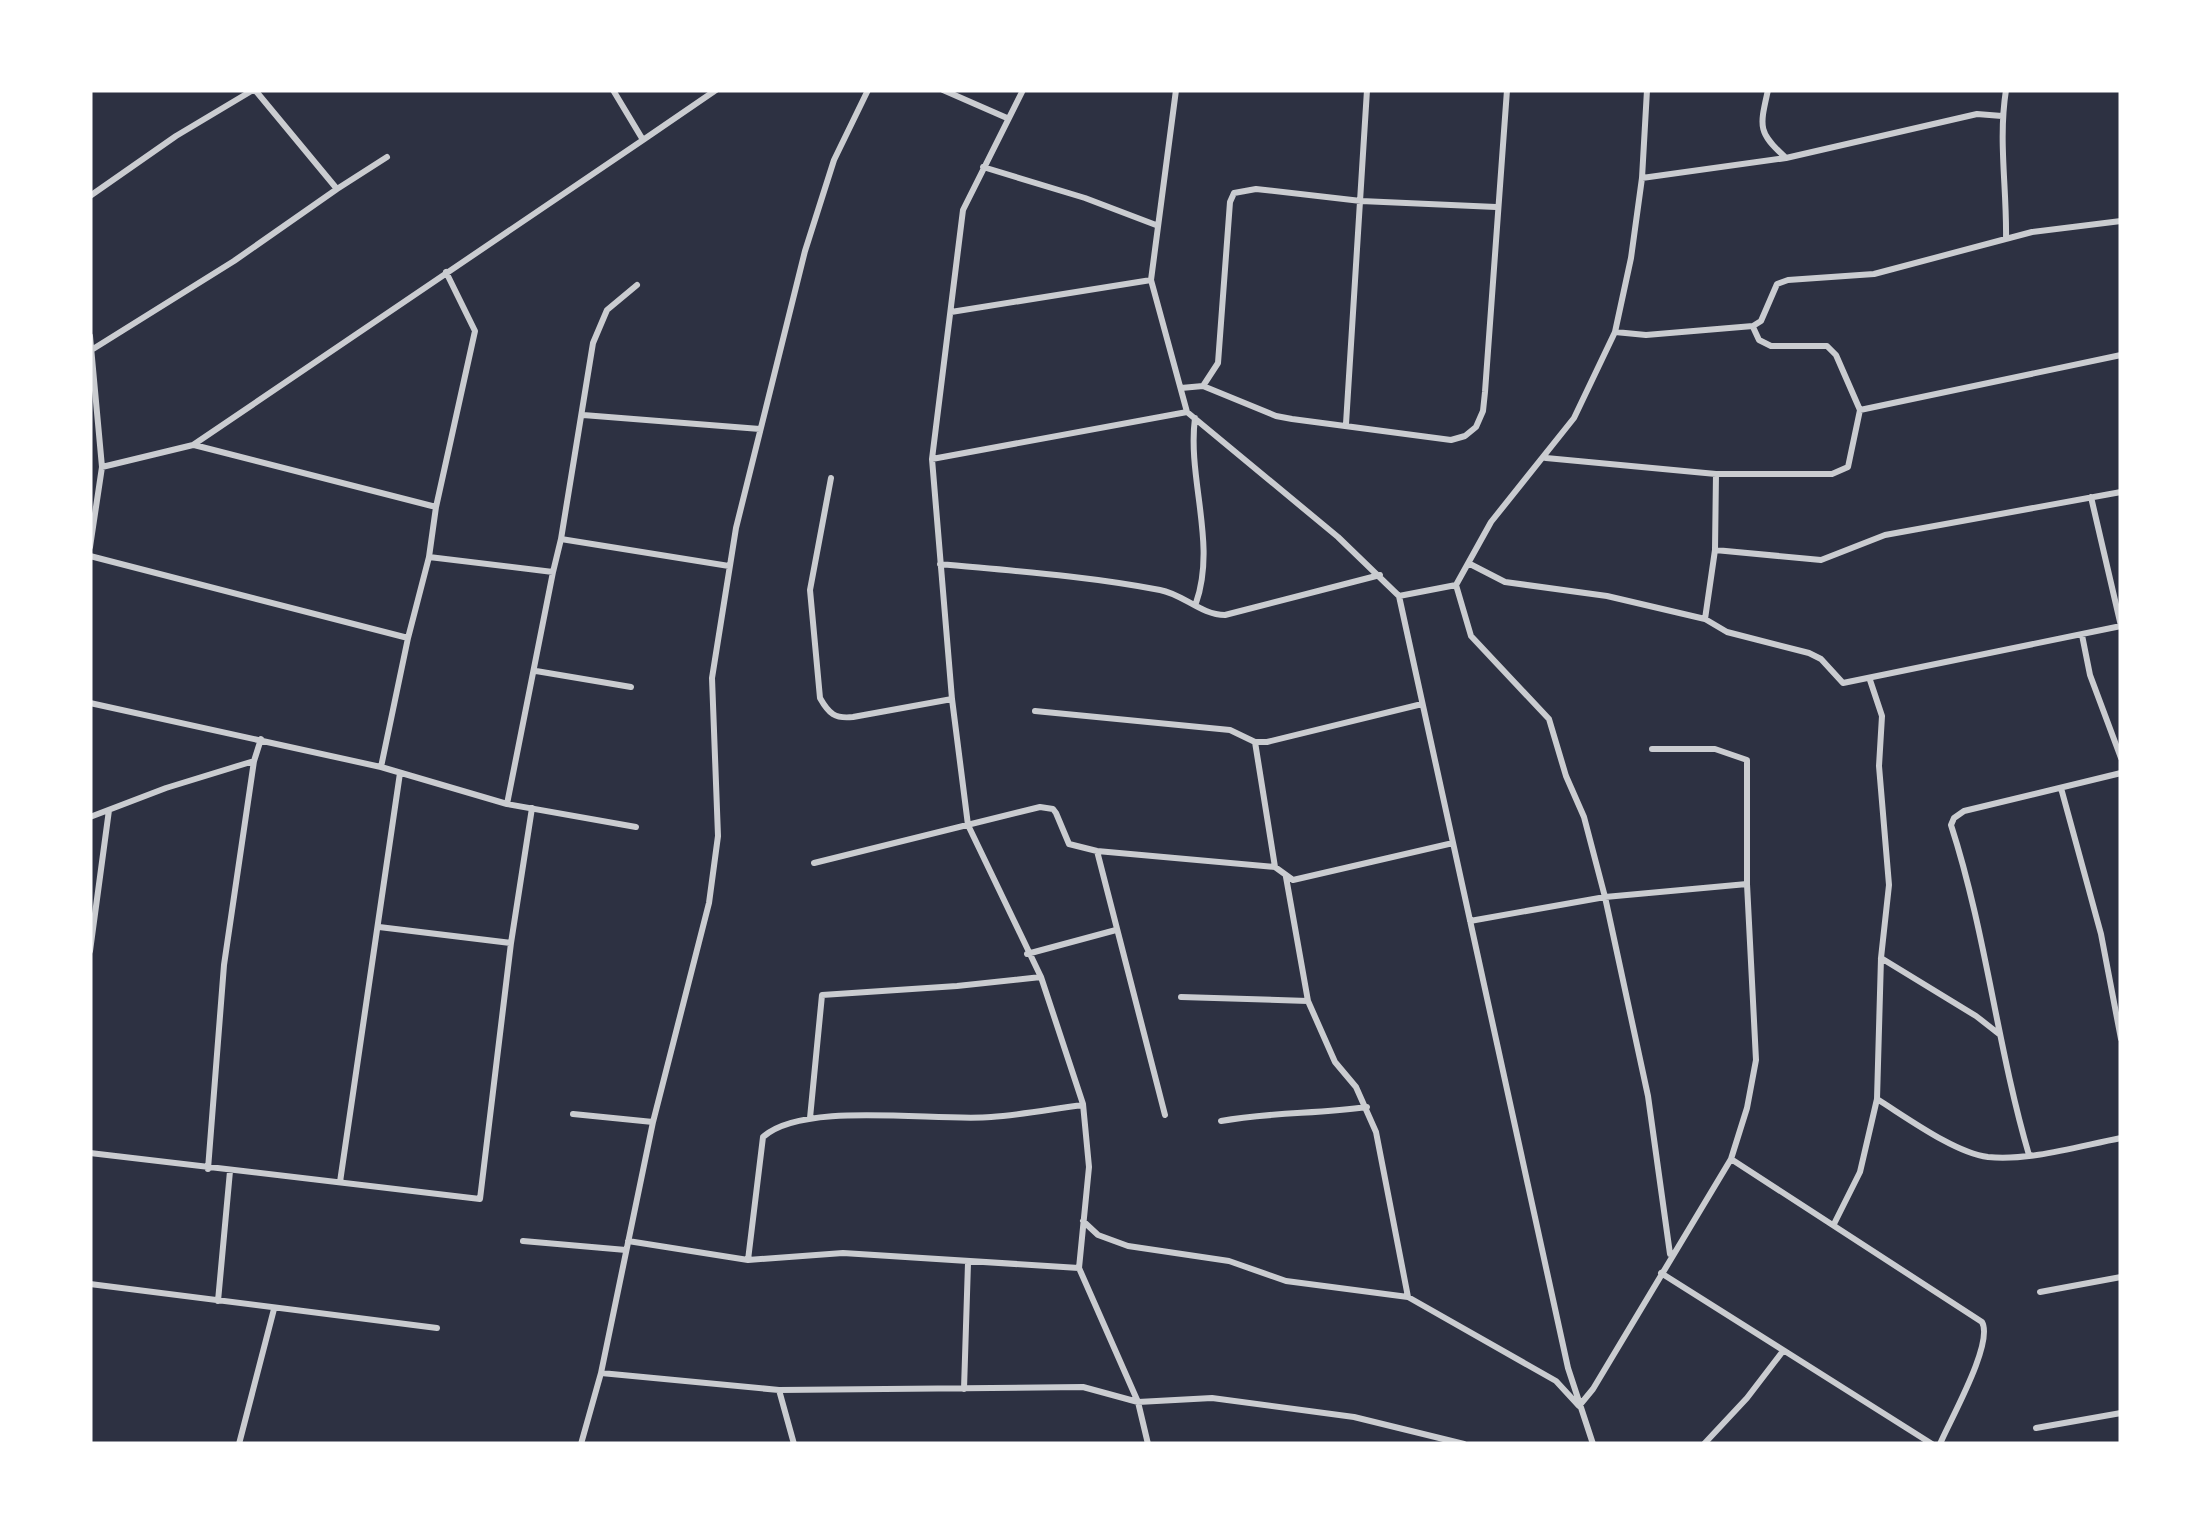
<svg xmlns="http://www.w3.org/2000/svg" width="2211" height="1534" font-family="'Public Sans',sans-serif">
	<rect width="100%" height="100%" fill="#2d3142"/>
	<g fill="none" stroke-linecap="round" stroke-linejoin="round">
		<path stroke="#caccd0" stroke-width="6" d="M613,90L643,140L716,90
			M943,90L1007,118
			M1023,90L963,210L932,459L952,699L968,825L1041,977L1083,1104L1089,1167L1079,1268L1138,1402L1148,1444
			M1176,90L1151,280L1187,412L1338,537L1399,596
			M1768,90C1760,126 1757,132 1785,157
			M983,167L1085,198L1156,225
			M1642,178L1786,158L1977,114L2002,116
			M337,189L387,157
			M90,196L176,136L253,90
			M2006,239C2007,189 1998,140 2006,90
			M951,312L1151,280
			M1753,327L1759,340L1771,346H1827L1836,355L1860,410L2121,355
			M1615,332L1646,335L1753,326L1761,321L1777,284L1788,280L1874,274L2032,232L2121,221
			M90,336L102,467L90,547
			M93,349L234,261L337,189L255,90
			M1203,386L1218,363L1230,202L1234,193L1256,189L1361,201L1496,207
			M1181,388L1203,386L1276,416L1292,419L1451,440L1465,436L1476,427L1483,411L1485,392L1507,90
			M583,415L760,429
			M1195,418C1187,479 1217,543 1196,603
			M1346,424L1367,90
			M194,445L436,507
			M1546,458L1716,474H1832L1848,467L1860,410
			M932,459L1187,412
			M102,467L193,445L643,140
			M831,478L810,590L820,698C829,714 835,719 853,717L952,699
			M2091,497L2121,626
			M561,539L593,343L607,310L637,285
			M1715,550L1821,560L1885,535L2121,492
			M90,556L408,638
			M429,557L436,507L475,331L446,272
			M940,564C1014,571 1087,576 1160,590C1183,594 1201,615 1225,615L1380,575
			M1470,564L1505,582L1607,596L1705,619L1727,632L1809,653L1821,659L1843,683L2121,626
			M1456,585L1471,636L1549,719L1566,776L1584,817L1605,897L1648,1096L1670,1254
			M1705,619L1715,550L1716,474
			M2082,635L2090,675L2121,758
			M536,671L631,687
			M90,703L381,767L507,804L636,827
			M1035,711L1230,730L1255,742H1267L1422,704
			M1255,742L1275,867
			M381,767L408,638L429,557L553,572L561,539L729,566
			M2061,788L2101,934L2121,1039
			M507,804L553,572
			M90,817L166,788L254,761
			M1097,851L1165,1115
			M814,863L1040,807L1053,809L1056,813L1069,844L1097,851L1275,867L1293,880L1453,843
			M1286,877L1308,1001L1335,1062L1356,1087L1376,1132L1408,1297
			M1470,921L1605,897L1747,884
			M379,927L511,943
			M90,951L109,810
			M1027,954L1116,930
			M1881,958L1976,1016L1999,1034
			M1181,997L1308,1001
			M1877,1099C1906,1117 1955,1153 1988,1157C2031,1161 2079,1146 2121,1138
			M573,1114L653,1122
			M810,1118L822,995L957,986L1041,977
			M1221,1121C1270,1112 1318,1114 1367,1107
			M90,1153L480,1199L511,943L532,808
			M2029,1155C1997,1046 1986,933 1951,825L1954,818L1964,811L2121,773
			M1731,1159L1982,1322C1994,1343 1950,1420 1940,1444
			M208,1169L224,965L254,761L261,739
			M340,1182L400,773
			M1083,1221L1098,1235L1128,1246L1229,1261L1286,1281L1408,1297L1556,1381L1579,1406L1593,1389L1731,1159L1747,1108L1756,1060L1747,884V760L1715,749H1652
			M1834,1224L1860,1172L1877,1099L1881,958L1889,885L1879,766L1882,716L1870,680
			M523,1241L626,1250
			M628,1241L748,1260L843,1253L1079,1268
			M748,1260L763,1137C803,1100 937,1122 991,1117C1021,1115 1052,1109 1083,1105
			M1661,1273L1932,1444
			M90,1284L437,1328
			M2040,1292L2121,1277
			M218,1301L230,1171
			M601,1373L779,1390
			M964,1389L968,1263
			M2036,1428L2121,1413
			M239,1444L274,1309
			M581,1444L601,1373L653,1122L709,903L718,836L712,678L736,528L805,251L834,160L868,90
			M794,1444L779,1390L1083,1387L1138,1402L1212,1398L1354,1417L1464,1444
			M1593,1444L1568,1368L1399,596L1456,585L1491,522L1574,418L1615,332L1631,258L1642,178L1647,90
			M1704,1444L1747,1398L1783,1351"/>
	</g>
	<rect width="2211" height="1534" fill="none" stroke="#ffffff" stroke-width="185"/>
</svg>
